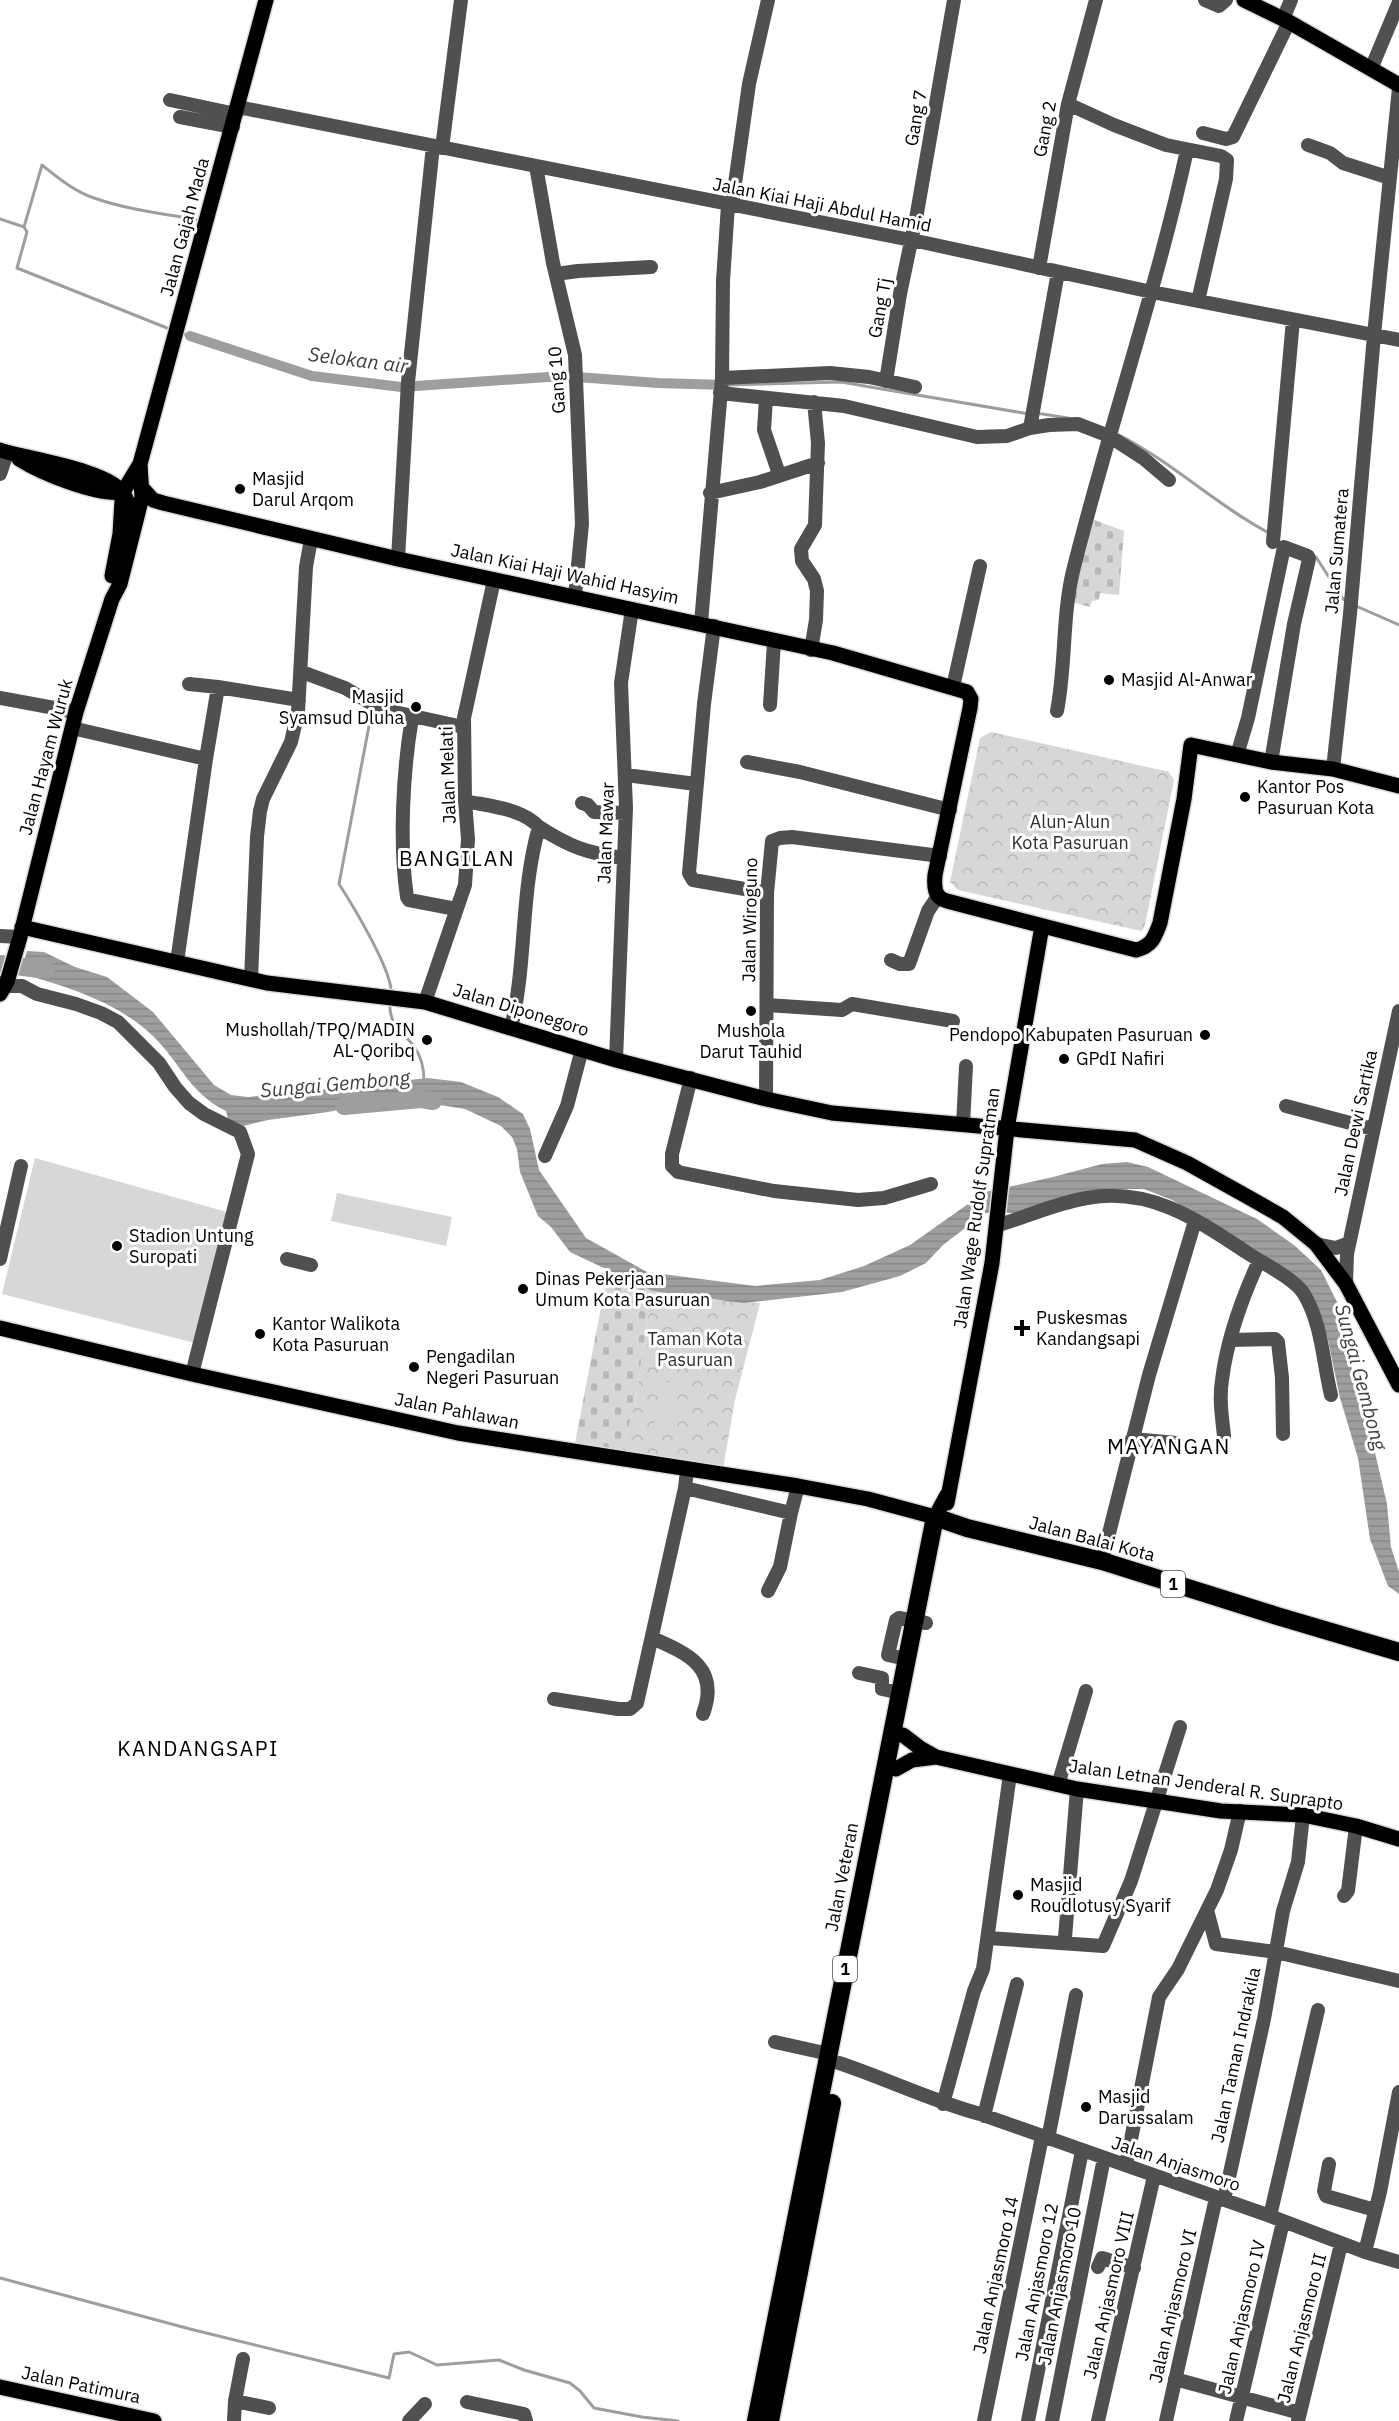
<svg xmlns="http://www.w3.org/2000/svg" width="1399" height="2421" font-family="'IBM Plex Sans',sans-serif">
	<defs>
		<pattern id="cemetery-stones" width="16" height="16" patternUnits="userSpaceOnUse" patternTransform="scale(1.5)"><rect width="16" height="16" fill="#d7d7d7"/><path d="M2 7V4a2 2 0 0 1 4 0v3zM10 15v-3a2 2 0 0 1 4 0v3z" fill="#b7b7b7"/></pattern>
		<pattern id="park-crowns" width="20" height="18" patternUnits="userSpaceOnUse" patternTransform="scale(1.5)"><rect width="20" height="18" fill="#d7d7d7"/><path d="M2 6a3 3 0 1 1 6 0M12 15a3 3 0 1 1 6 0" fill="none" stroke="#b7b7b7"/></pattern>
		<pattern id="water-rules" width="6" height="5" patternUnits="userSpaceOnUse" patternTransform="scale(1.5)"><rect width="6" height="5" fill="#9e9e9e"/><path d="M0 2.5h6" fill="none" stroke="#868686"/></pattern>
	</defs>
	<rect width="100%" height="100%" fill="#fff"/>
	<path fill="url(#cemetery-stones)" d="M1089,518L1124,531L1119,595L1100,593L1099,600L1092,601L1090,607L1068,601Z
		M608,1271L652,1291L635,1403L621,1455L574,1448Z"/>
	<path fill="url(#park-crowns)" d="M991,732L1165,771H1168L1174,780L1147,915L1144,928L1141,931L958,890L950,882L980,738Z
		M652,1291L710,1299L760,1303L735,1400L722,1474L621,1455L635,1403Z"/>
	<path fill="#d7d7d7" d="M35,1158L227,1212L195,1343L2,1294Z
		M337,1193L452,1217L446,1246L331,1221Z
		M660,1381L679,1383L673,1435L654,1432Z"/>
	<path fill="url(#water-rules)" d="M27,951L44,952L75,967L107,977L153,1012L214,1085L231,1095L248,1097L428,1078L461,1082L498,1097L523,1114L530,1129L539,1170L586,1238L647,1272L755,1286L820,1280L864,1266L910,1245L985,1192L1053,1177L1102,1164L1127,1162L1148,1167L1257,1219L1294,1245L1321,1270L1343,1314L1356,1395L1369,1427L1387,1504L1391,1547L1399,1572V1594L1388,1586L1370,1539L1358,1458L1340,1398L1328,1340L1312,1299L1200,1217L1172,1200L1144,1189H1111L1072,1196L1021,1213H985L943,1245L926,1263L900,1276L842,1292L743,1303L652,1291L570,1252L551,1227L538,1216L520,1172L517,1149L512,1137L501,1126L465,1109L409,1100L373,1103L328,1112L268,1120L243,1126L229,1123L226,1111C189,1093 180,1062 153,1036C116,1001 67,987 20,973Z"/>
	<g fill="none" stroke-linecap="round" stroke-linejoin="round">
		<path stroke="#9e9e9e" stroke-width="3" d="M0,219L24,227L27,232L17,268L172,330
			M24,227L42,165C57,177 75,192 94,198C128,210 165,214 200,220
			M181,333L190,336
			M727,385L841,382L1029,414
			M1036,413L1068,418
			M1119,435C1172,462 1216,505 1269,533
			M1312,555L1316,557L1343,599L1348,601
			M1356,606L1399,625
			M372,710L339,884C352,904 393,972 391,993
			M390,1003C388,1025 404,1032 415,1048C422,1058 424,1069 424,1081
			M0,2278L190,2329L389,2378L394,2354L409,2352L437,2365L499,2360L524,2370L570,2383L580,2391L594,2408L642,2417L678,2421"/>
		<path stroke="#9e9e9e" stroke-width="10" d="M190,336L312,376L401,387L563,376L658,383L725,385"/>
		<path stroke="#9e9e9e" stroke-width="18" d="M0,964L46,970
			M344,1106L421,1099L433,1101"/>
		<g stroke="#dbdbdb" stroke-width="18">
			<path id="major" d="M1244,0L1289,22L1399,85
				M0,450C27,459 108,470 123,493C129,501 131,515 133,524
				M19,459C41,473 97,496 123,492
				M143,489L153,500L163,503L398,559L833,653L967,692L971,699L970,708L935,875C934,886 934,898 947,901L1136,950C1152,946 1155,937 1160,923L1184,799L1191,745L1271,762L1333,769L1399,786
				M123,492L140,464L266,0
				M112,576L120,534L122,501
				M22,927L267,983L425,1002L616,1060L766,1099L832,1113L1135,1140L1187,1163L1248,1197L1283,1217L1316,1244L1346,1284L1399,1385
				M0,994L7,982L20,937L76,712L112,599L120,584L142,497L140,464
				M0,1328L192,1374L458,1433L798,1486L868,1499L935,1517L947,1495
				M947,1503L992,1263L1007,1129L1042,926
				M903,1735L920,1748L936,1757L1077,1789L1221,1811L1303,1815L1356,1826L1399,1839
				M896,1769L912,1760L936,1757
				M0,2387L154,2421"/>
		</g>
		<g stroke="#dbdbdb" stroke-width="21">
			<path id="highway" d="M756,2421L935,1517L967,1528L1102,1561L1277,1616L1399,1652
				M770,2421L832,2103"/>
		</g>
		<path stroke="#505050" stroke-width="14" d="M1205,0L1219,6L1226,0
			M1283,19L1291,0
			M1371,69L1399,2
			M170,100L236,114
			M1068,104L1114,125L1166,145L1221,156L1227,160L1226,179L1198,301
			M238,107L926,243L1152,292L1399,340
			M180,117L233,127
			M1203,133L1226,139L1233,137L1289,22
			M1308,145L1330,153L1343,163L1390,178
			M442,148L461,0
			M536,166L553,263L575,355L582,524L575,596
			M732,205L749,84L768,0
			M1039,268L1068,104L1096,0
			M556,274L578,271L651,267
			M722,378L830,373L869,377L915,387
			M886,381L900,294L917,213L954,0
			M720,393L844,406L977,437L1007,436L1030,428L1049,425L1078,424L1109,436L1143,458L1169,480
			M766,398L764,430L779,474
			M1030,428L1058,272
			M0,474L7,453
			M710,493L760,482L818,463
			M1273,542L1293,320
			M398,559L408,382L433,146
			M701,623L722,378L723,281L728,205
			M714,626L704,704L689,873L693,880L767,893
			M811,650L816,620L817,591L814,579L802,561L801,549L815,525L818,443L814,402
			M302,672L345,688L381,709L463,727
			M189,684L218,687L206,759
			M218,687L299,700
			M953,687L980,566
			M0,698L76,712
			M770,705L774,642
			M1057,711C1066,665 1062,617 1073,571C1108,430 1156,292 1187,150
			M412,718C403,770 399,844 407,897L409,900L456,909
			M72,728L206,759L177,962
			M1237,755L1248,718L1284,547L1308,556L1309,559L1294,624L1271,762
			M747,762L800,772L950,810
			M1333,769L1350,614L1374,335L1399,88
			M626,775L696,784
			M465,801C488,806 522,808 539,827
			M582,803L588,805L594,812L626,813
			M0,936L20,937
			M891,960L900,964H909L928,911L938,896
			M251,979L257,837L260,811L263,799L291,742L298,712L306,567L311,539
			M0,983L6,986H22L37,994L76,1004L101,1013L118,1022L159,1063L175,1087L189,1103L204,1114L240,1132L248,1154L192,1374
			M425,1002L465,885L468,839L465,801L464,718L494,580
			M767,1005L842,1010L852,1004L953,1021
			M511,1028C527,962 520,893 539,827C570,847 587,853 623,858
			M616,1060L626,808L621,683L632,609
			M691,1078L672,1154V1166L678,1172L774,1191L858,1200L884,1198L931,1184
			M766,1099L767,893L772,841L780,838L792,837L940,856
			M1286,1106L1373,1129
			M963,1125L966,1066
			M545,1156L567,1106L582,1049
			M996,1226C1026,1217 1056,1203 1087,1198C1150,1187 1196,1219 1246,1252C1262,1263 1295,1279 1304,1294C1322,1324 1323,1362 1331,1395
			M1316,1244L1336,1248L1349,1243
			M0,1259L21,1166
			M287,1259L311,1265
			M1346,1284L1347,1254L1399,1011
			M1231,1340L1275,1339L1278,1342L1282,1378L1283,1434
			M1224,1436C1222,1417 1219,1399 1222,1380C1227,1339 1242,1298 1259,1261
			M1132,1439L1177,1443
			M685,1488L791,1513L798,1486
			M1102,1561L1149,1375L1195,1221
			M768,1591L780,1567L791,1513
			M652,1638C689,1654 720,1668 703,1714
			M906,1659L888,1655L896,1620L899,1618L926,1623
			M859,1673L882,1678V1689L900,1693
			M554,1699L618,1709H630L637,1703L685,1488L687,1470
			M1058,1785L1086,1691
			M1344,1896L1348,1891L1356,1826
			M1207,1910L1216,1944L1276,1952L1399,1981
			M988,1938L1103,1946L1131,1881L1180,1727
			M1061,1943L1065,1938L1077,1789
			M775,2042L829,2054
			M839,2063C887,2079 932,2101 980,2114L1270,2216L1365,2252L1399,2262
			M943,2104L974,1991L983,1969L1010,1774
			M984,2116L1017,1984
			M1048,2139L1076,1995
			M1329,2164L1324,2191L1326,2196L1375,2210
			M1126,2165L1159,1997L1178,1969L1217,1890L1231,1850L1240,1811
			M1224,2200L1264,2019L1283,1911L1298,1862L1303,1815
			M1270,2216L1318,2010
			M1365,2252L1380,2192L1399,2092
			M1098,2267L1102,2258L1134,2268
			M1175,2379L1300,2413
			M235,2401L269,2408
			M467,2402L524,2414L526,2421
			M234,2421L235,2401L243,2359
			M409,2421L425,2404
			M984,2421L1042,2137
			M1028,2421L1082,2151
			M1052,2421L1104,2158
			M1098,2421L1154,2176
			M1166,2421L1216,2198
			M1236,2421L1283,2222
			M1298,2421L1341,2244"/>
		<use href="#major" stroke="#000" stroke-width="15"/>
		<use href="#highway" stroke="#000" stroke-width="18"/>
	</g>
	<g fill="#000" stroke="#fff" stroke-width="2">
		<circle cx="240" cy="489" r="6"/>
		<circle cx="1109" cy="680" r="6"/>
		<circle cx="416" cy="707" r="6"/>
		<circle cx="1245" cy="797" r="6"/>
		<circle cx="751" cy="1011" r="6"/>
		<circle cx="1205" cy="1035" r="6"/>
		<circle cx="427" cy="1040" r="6"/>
		<circle cx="1064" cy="1059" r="6"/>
		<circle cx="117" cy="1246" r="6"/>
		<circle cx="523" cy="1289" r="6"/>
		<path d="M1019 1319h6v6h6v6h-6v6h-6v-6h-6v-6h6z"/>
		<circle cx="260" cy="1334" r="6"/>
		<circle cx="414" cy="1367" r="6"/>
		<circle cx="1018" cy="1895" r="6"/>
		<circle cx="1086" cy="2107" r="6"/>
	</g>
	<g text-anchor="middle" stroke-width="6" stroke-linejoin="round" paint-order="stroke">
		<g fill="#fff" stroke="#4c4c4c" stroke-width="1.5">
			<rect x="1161" y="1571" width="24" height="26" rx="4.5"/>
			<rect x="833" y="1956" width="24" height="26" rx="4.5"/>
		</g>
		<g font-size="16" font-weight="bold" fill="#000">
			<text x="1173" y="1590">1</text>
			<text x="845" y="1975">1</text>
		</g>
		<g font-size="18" fill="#000" stroke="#fff">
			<text transform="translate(916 118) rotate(-80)" y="6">Gang 7</text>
			<text transform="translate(1045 129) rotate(-79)" y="6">Gang 2</text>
			<text transform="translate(822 205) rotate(11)" y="6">Jalan Kiai Haji Abdul Hamid</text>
			<text transform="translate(185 227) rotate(-75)" y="6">Jalan Gajah Mada</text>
			<text transform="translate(880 308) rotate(-80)" y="6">Gang Tj</text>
			<text transform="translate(557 380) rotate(-94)" y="6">Gang 10</text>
			<text transform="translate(1337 551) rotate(-85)" y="6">Jalan Sumatera</text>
			<text transform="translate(565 574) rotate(12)" y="6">Jalan Kiai Haji Wahid Hasyim</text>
			<text transform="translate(46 757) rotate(-75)" y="6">Jalan Hayam Wuruk</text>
			<text transform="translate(448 775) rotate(-92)" y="6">Jalan Melati</text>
			<text transform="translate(606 833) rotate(-88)" y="6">Jalan Mawar</text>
			<text transform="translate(750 920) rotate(-89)" y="6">Jalan Wiroguno</text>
			<text transform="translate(521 1010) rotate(17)" y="6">Jalan Diponegoro</text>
			<text transform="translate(1356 1123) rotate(-78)" y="6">Jalan Dewi Sartika</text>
			<text transform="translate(977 1208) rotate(-82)" y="6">Jalan Wage Rudolf Supratman</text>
			<text transform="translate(457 1411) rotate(11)" y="6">Jalan Pahlawan</text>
			<text transform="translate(1092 1539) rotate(15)" y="6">Jalan Balai Kota</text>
			<text transform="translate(1206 1785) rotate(8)" y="6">Jalan Letnan Jenderal R. Suprapto</text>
			<text transform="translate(842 1877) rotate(-79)" y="6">Jalan Veteran</text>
			<text transform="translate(1236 2055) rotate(-78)" y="6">Jalan Taman Indrakila</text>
			<text transform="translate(1176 2164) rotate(19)" y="6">Jalan Anjasmoro</text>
			<text transform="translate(996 2275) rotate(-78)" y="6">Jalan Anjasmoro 14</text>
			<text transform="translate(1037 2282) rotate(-79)" y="6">Jalan Anjasmoro 12</text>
			<text transform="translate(1060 2286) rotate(-79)" y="6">Jalan Anjasmoro 10</text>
			<text transform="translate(1109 2295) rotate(-77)" y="6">Jalan Anjasmoro VIII</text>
			<text transform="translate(1173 2306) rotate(-77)" y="6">Jalan Anjasmoro VI</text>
			<text transform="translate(1242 2317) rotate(-77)" y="6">Jalan Anjasmoro IV</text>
			<text transform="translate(1302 2328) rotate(-76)" y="6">Jalan Anjasmoro II</text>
			<text transform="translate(81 2385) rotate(12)" y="6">Jalan Patimura</text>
		</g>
		<g font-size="18" fill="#000" stroke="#fff" text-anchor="start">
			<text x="252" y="485">Masjid<tspan x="252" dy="21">Darul Arqom</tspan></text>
			<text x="1121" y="686">Masjid Al-Anwar</text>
			<text x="404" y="703" text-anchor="end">Masjid<tspan x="404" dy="21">Syamsud Dluha</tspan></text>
			<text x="1257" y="793">Kantor Pos<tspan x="1257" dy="21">Pasuruan Kota</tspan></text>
			<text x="415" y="1036" text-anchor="end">Mushollah/TPQ/MADIN<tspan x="415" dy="21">AL-Qoribq</tspan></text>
			<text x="751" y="1037" text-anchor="middle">Mushola<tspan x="751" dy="21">Darut Tauhid</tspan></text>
			<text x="1193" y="1041" text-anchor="end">Pendopo Kabupaten Pasuruan</text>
			<text x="1076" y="1065">GPdI Nafiri</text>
			<text x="129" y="1242">Stadion Untung<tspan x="129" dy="21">Suropati</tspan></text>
			<text x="535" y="1285">Dinas Pekerjaan<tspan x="535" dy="21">Umum Kota Pasuruan</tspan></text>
			<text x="1036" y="1324">Puskesmas<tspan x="1036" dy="21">Kandangsapi</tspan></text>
			<text x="272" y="1330">Kantor Walikota<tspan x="272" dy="21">Kota Pasuruan</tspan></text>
			<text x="426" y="1363">Pengadilan<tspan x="426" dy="21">Negeri Pasuruan</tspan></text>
			<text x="1030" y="1891">Masjid<tspan x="1030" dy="21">Roudlotusy Syarif</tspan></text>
			<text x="1098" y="2103">Masjid<tspan x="1098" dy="21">Darussalam</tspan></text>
		</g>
		<g font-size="18" fill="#2e2e2e" stroke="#fff">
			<text x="1070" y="828">Alun-Alun<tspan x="1070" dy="21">Kota Pasuruan</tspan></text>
			<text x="695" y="1345">Taman Kota<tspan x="695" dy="21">Pasuruan</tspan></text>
		</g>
		<g font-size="20" font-style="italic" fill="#3f3f3f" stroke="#fff">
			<text transform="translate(358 360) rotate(7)" y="7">Selokan air</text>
			<text transform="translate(335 1084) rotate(-5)" y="7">Sungai Gembong</text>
			<text transform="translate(1361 1377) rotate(75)" y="7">Sungai Gembong</text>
		</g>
		<g font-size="21" letter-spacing="1.5" fill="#000" stroke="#fff">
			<text x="457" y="866">BANGILAN</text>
			<text x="1169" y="1454">MAYANGAN</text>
			<text x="198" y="1756">KANDANGSAPI</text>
		</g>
	</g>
</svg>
